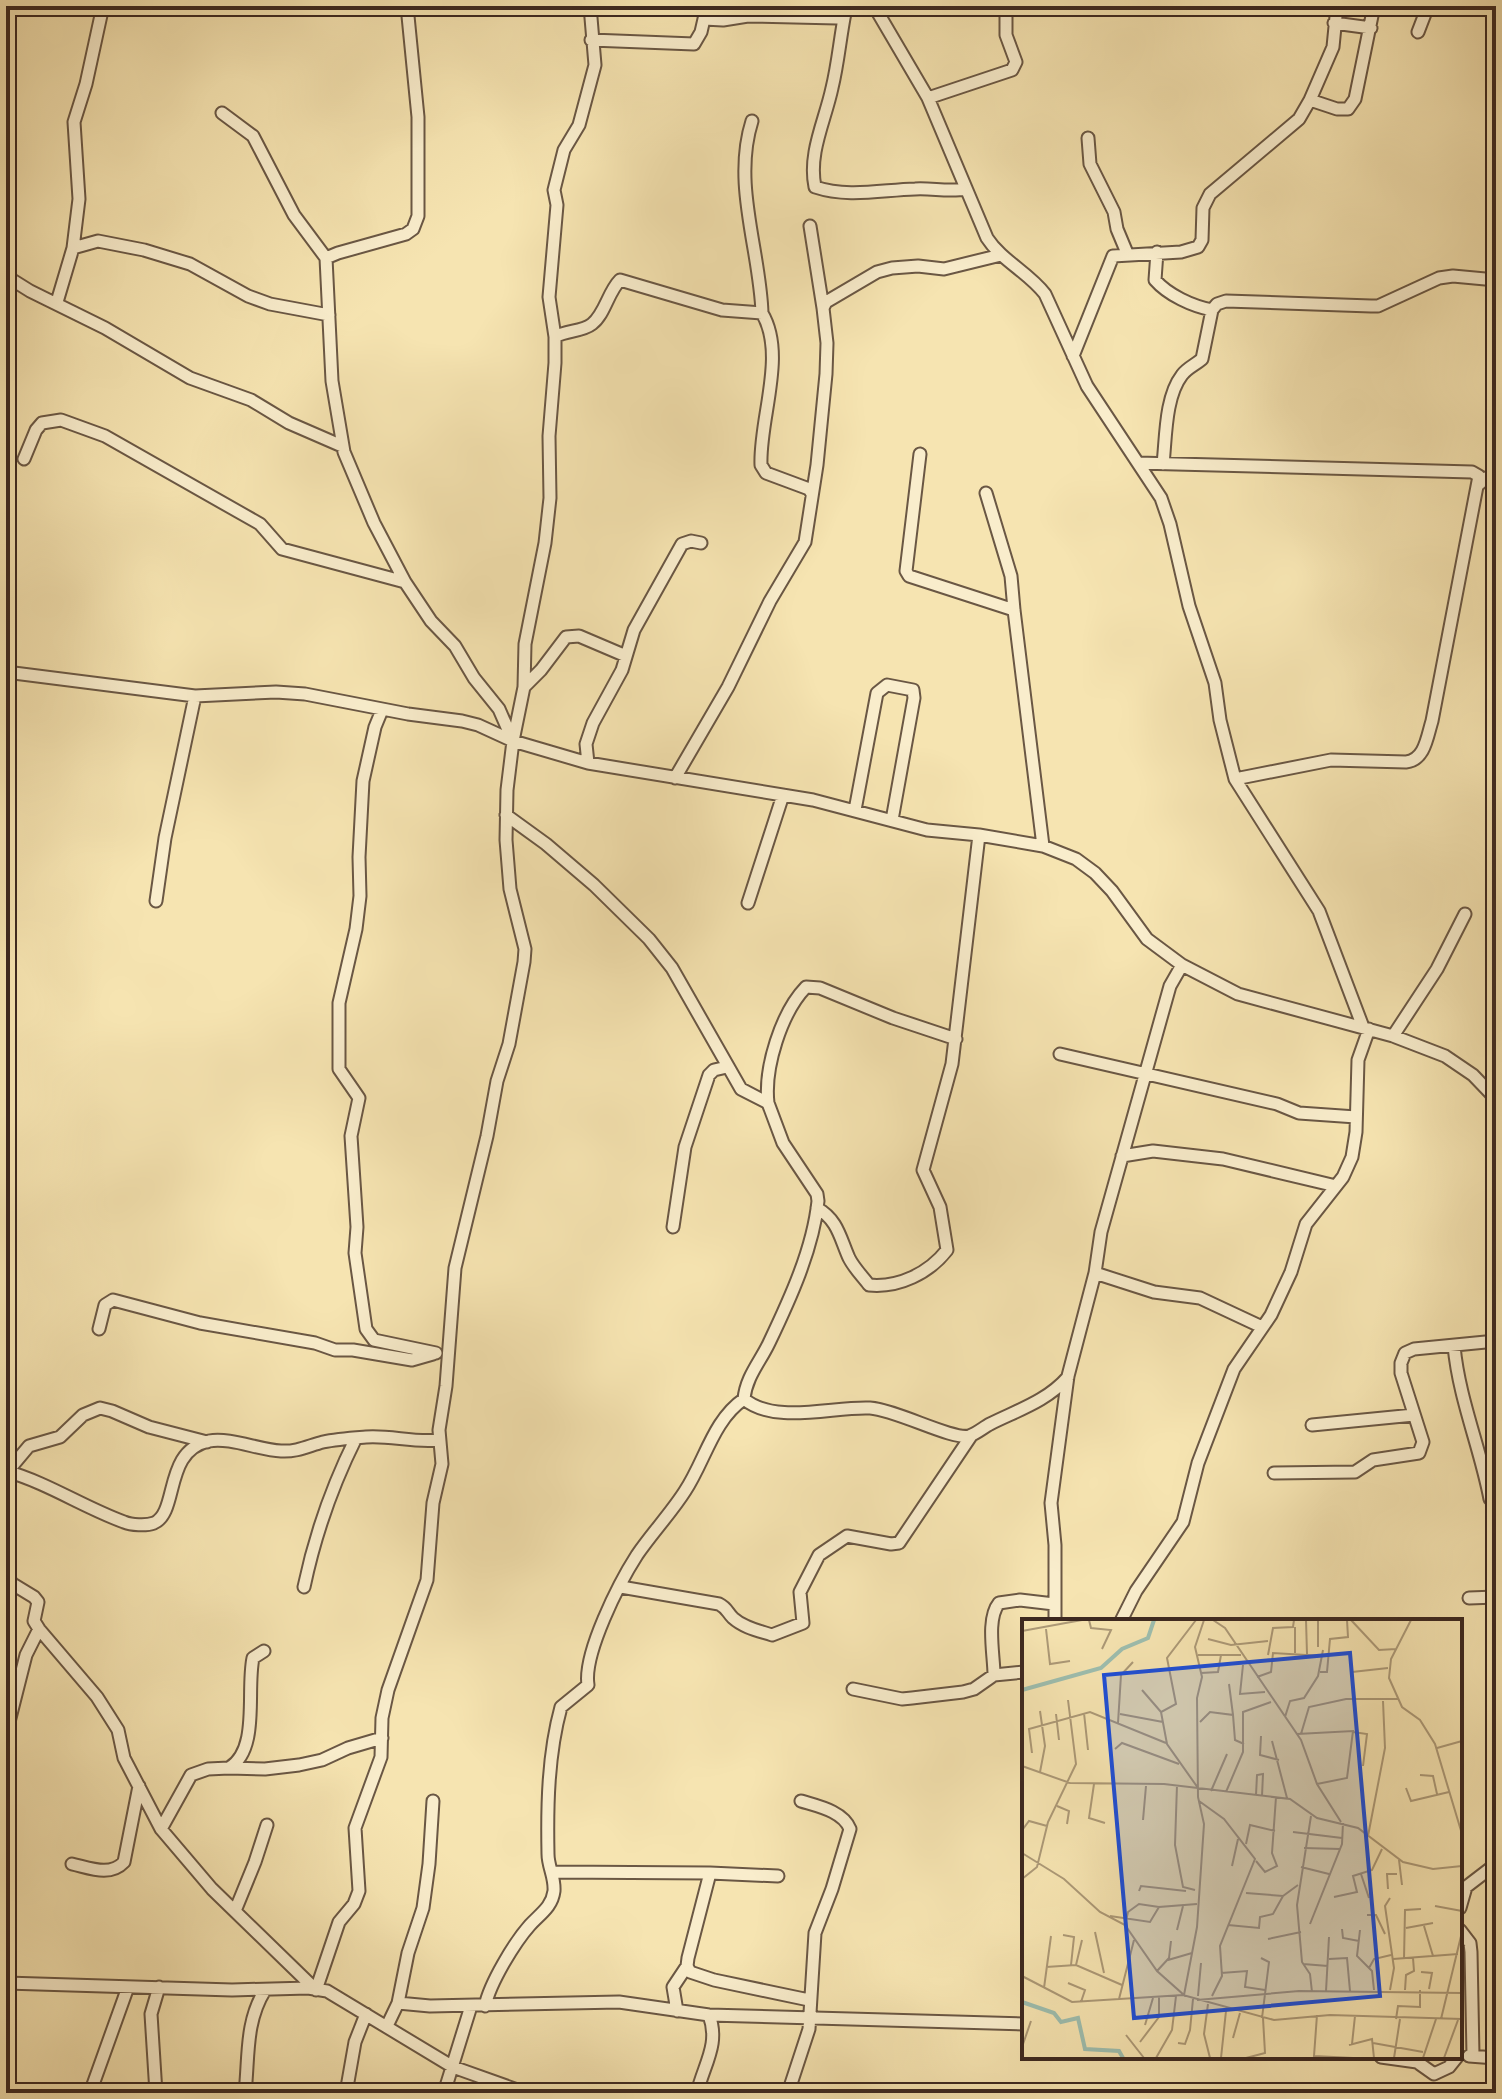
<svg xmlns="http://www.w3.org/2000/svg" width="1502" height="2099" font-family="'Sorts Mill Goudy',serif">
	<rect width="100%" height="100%" fill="#f6e4b1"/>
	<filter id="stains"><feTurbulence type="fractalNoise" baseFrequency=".0025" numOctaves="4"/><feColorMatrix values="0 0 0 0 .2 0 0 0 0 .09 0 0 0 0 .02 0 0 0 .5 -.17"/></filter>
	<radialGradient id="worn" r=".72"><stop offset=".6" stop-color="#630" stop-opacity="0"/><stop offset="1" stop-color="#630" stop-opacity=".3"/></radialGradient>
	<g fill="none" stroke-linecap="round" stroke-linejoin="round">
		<g stroke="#6a5744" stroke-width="15">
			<path id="minor" d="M407,6L418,117V216L413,229L406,234L338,253L326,258L332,381L344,452L374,523L405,582L431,621L455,646L474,678L499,709L513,741
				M874,6L928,98L987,238C1002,261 1028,272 1045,294L1087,386L1161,498L1170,524L1189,606L1215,683L1220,720L1235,779L1319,911L1363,1027
				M845,13C840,38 838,64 832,88C825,121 808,153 815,187C848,198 881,190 915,189C932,188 949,192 966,189
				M704,19L723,20L748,16L837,18L853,6
				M1334,23L1371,28
				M1418,32L1428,6
				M591,40L694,44L701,32L707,6
				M928,98L1012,70L1016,62L1006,35V6
				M1310,100L1337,109H1348L1355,99L1374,6
				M222,113L253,136L294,215L326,258
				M752,121C732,184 760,250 762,313
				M1088,138L1090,164L1114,212L1117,229L1127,253
				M810,226L823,308
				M73,248L98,241L144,250L190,264L248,296L270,304L329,315
				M1157,252L1155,280C1168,295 1192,306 1212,310
				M6,276L30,291L105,328L190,378L251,400L289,423L342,446
				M57,302L73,248L79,199L74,122L86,84L103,6
				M555,337C566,330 582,332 592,324C605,314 608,292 620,280L722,310L762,313C787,355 759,419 761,465L766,473L809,489L812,494
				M1073,356L1113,256L1181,252L1198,247L1202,240L1203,208L1210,194L1299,119L1310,100L1333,47L1337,6
				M920,454L906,571L909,576L1014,610
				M24,459L36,430L42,423L61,420L105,436L260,524L282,549L405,582
				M1138,463L1472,472L1479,476L1432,721C1427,737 1425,760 1406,762L1331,760L1235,779
				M1163,464C1166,437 1165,397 1182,375C1187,368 1195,365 1202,359L1212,310L1217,304L1226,301L1371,306H1378L1439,278L1453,276L1496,280
				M1478,485L1486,478L1496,476
				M986,493L1011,576L1014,610L1043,846
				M6,672L195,696L276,692L305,694L408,714L462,721L478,725L513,741L588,763L813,800L927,830L979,835L1043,846L1076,859L1095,873L1112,891L1147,939L1182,965L1238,994L1393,1036L1445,1056L1473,1075L1496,1099
				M524,687L541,670L566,637L579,636L626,656
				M382,710L375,727L363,781L359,857L360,896L356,929L339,1003V1069L359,1098L351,1136L357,1227L355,1253L366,1329L374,1340L436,1353
				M588,763L586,744L593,723L622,670L634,630L682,544L691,541L701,543
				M675,778L728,687L770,601L805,542L817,465L826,374L827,343L823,308L826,302L877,272L892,268L918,266L944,269L1001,255
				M855,810L877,693L887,685L913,690L914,698L892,820
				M156,901L165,838L195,696
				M748,903L783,795
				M1393,1036L1437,969L1465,914
				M1060,1054L1277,1104L1299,1113L1356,1117
				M768,1103C764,1068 781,1013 806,987L820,988L893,1018L956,1039
				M1122,1156L1153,1151L1223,1159L1336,1186
				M817,1208C838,1220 840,1238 849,1258C854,1268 863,1277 869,1285C899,1288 929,1273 947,1250L940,1207L923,1170L952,1064L979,835
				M673,1227L685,1147L709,1075L714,1070L727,1067
				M1095,1273L1154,1292L1200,1298L1262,1327
				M99,1329L105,1305L113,1300L200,1323L315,1343L335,1350H353L412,1360L433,1354
				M1454,1346C1459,1399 1480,1447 1490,1499
				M744,1399C775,1425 834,1406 870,1408C897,1410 952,1440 969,1436C976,1434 984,1427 990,1424C1018,1410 1047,1401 1068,1377
				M1312,1425L1414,1415
				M6,1471C48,1483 83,1507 124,1522C131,1525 146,1526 154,1523C179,1512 163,1451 209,1441C230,1437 259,1450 281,1451C297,1452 308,1446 323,1442C336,1439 352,1438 366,1437C390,1435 414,1443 439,1440
				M1274,1473L1355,1472L1373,1460L1419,1453L1423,1442L1401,1373V1363L1405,1353L1414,1349L1496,1341
				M6,1482L8,1471L29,1446L60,1437L83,1415L100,1408L112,1411L149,1427L207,1442
				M6,1566L11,1583L34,1597L38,1602L34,1621L39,1629L97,1697L118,1730L124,1758L161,1829L212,1889L316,1990
				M304,1587C315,1535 332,1486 356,1438
				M621,1587L719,1604C727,1608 727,1612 733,1618C744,1628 760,1631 772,1635L803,1623L800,1592L819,1555L847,1536L891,1544L899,1543L971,1436
				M1469,1598L1496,1597
				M1055,1621V1545L1051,1503L1068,1376L1095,1273L1101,1232L1170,986L1182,965
				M1121,1621L1136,1591L1183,1522L1198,1463L1234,1369L1271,1315L1291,1272L1306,1224L1343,1177L1352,1157L1356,1132L1358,1060L1369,1029
				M994,1675C994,1655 986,1619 999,1603L1020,1600L1054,1604
				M853,1689L902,1699L912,1698L963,1692L974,1689L994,1675L1024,1672
				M6,1734L26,1655L39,1629
				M229,1768L265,1769L299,1765L322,1760L348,1748L382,1738
				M161,1829L191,1775L208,1769L229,1768C260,1749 246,1691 253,1658L264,1651
				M72,1864C90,1868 110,1877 124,1862L139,1786
				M553,1872L710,1873L688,1958L687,1966L690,1972L714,1980L809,2000
				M710,1873L778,1876
				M1460,1908L1466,1887L1496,1864
				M235,1911L255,1862L267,1825
				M1460,1930L1470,1943L1471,1952L1473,2055
				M6,1983L232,1990L308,1988L327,1991L453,2067L526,2093
				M316,1990L339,1922L354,1904L359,1891L355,1828L381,1757L382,1718L388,1690L427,1580L433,1503L442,1464L439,1430L446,1386L455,1268L487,1136L497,1081L509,1044L524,962L525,949L510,889L506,840L507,790L513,741L524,687L525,644L545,543L550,498L549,436L555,363V337L549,297L557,205L554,190L564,150L579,125L595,65L590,6
				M398,2003L408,1953L423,1908L429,1864L433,1801
				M485,2006C490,1983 514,1943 530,1925C540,1914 552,1907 554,1891C555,1877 548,1867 548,1854C547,1806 548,1754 561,1707L588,1685C583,1654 619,1583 637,1555C652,1533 671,1513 685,1491C705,1461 713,1420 744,1399C746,1377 760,1362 769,1343C790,1299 813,1249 818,1201L817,1194L783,1143L768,1103L741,1089L672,968L649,939L594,885L546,844L506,815
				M677,2011L673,1987L687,1966
				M387,2026L398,2003L430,2006L619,2002L709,2015L1024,2024
				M1469,2056L1496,2058
				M1381,2057L1417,2062L1434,2074L1449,2067L1457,2057
				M90,2093L128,1987
				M156,2093L151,2014L159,1987
				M245,2093C249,2057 245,2022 265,1990
				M346,2093L355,2042L366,2014
				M444,2093L471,2006
				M697,2093C704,2064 720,2044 709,2015
				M788,2093L809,2029L815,1933L832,1889L850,1829C843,1811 817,1806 801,1801"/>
		</g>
		<use href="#minor" stroke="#f9edcc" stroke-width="11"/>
	</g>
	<g transform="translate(1022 1619)">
		<rect width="440" height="440" fill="#f6e4b1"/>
		<path fill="none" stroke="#9dbeaf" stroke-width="4" d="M0,71L79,49L100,30L126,19L132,1M0,383L32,394L39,403L56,399L63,430L97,432L101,439"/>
		<path fill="none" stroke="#ac9977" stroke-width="2" d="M67,1L69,9L89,11L80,30M174,1L145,39L154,85L139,93L145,125L176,169M191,1L203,9L279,121L295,165L319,203M284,1L285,35M329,1L357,31L374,30M389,1L369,40L367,59L380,88L398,101L413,125L440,215M273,8V34M24,10L28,45L48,42M0,12L60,1M186,20L209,26L246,22M296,28V1M176,36H219M246,36L251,9L271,8L272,1M221,46L218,75L243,73M298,53H305L308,20L326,18L325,1M330,53L366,49M179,54L196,53L199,36M235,58L249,53L251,34L301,37M207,65L211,96M120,71L139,93M62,94L66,131M34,95L37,121M98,95L141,103M263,98L268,82L282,79L296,57L301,31M178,103L188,93L211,96L213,121L222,125M96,104L99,56L111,43M331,113L345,115L341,147M275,115L331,112L325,159L295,165M279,115L287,88L324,80H376M239,117L238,136L257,141M250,122L265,179M415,129L440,122M93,130L100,124L157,145M10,134L7,110L68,93L144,124M0,147L48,164L142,165L268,180L295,199L336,209L381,243L411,250L440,247M18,153L23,127L18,92M398,156L411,157L415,175M72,165L67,199L83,204M155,166L153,226L161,268L173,271M384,169L389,182L427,173M189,172L205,135M204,173L221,133V93L249,83M234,176L235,156L241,155L240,177M177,182L202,200L233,240L198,327L200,357L190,377M35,187L47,192L45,205M289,197L275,286L280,343L288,355L290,373M121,201L124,167M1,210L7,202L25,207M271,213L320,219M346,217L363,129L361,82M224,225L228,206L253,212M282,229L318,230M0,234L42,260L78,293L103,306L135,352L162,376L175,308L182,205L176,178L175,79L180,58L173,28L182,1M377,241L380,266M234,242L243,253L255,247L250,234L254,178M210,247L216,220M279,248L307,255M339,255L347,279M0,260L15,248L26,203L54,145L46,81M366,270L365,255H375M117,272L119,267L164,272M224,274L261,277L276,266M312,278L335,273L331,257L350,251L360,230M368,279L363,287L372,349L368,371M413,287L440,292M345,296H354L363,315M88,297L128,303L137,288L175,285M288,305L320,225L321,204M103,306L106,293L117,285L137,288M206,306L237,309L238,298L251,295L261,277M402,307L411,337M384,309L411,304M320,310L321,319L337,322M155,311L161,287M338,311L335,337L350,352L352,371M73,313L82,354M41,316L52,318L49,346M246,320L279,313M239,339L247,343L240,399M307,340L325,339L328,372M371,340L436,335M382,340L383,291L399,290M146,341L170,334M281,345L306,347M54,346L60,321M24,348L54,346L100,366M347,349L352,340L369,336M135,352L147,339L149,322M399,353L410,354L407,370M199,354L225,352L223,368L243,371M0,357L50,383L161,376L252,401L308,396L440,400M46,364L63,371L59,383M22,369L29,317M383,371L384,356L392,352L391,339M304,372L307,318M176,377L179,344M97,380L112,321M175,381L277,372L440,374M186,385L182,415L188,439M295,396L292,437L331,439M374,400L376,387L398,388V371M419,400L440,313M123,406L131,379M104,416L122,439M211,419L218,394M118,423L137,398V378M156,424L163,425L168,411L171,380M351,424L401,433M330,425L333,397M327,426L350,420L352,439M0,428L9,402M134,439L150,411L154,377M199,439L204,392M224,439L243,434L241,399M372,439L378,400M401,439L414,400M422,439L436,401"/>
		<path fill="#1d4ed8" fill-opacity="0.15" stroke="#1d4ed8" stroke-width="4" d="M328,34L358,377L112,399L82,56Z"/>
		<rect width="440" height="440" fill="none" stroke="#3c2820" stroke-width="4"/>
	</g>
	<rect width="1502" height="2099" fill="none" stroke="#f6e4b1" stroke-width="32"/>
	<rect x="8" y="8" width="1486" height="2083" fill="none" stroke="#3c2820" stroke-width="4"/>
	<rect x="16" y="16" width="1470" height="2067" fill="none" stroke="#3c2820" stroke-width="2"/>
	<rect width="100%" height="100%" filter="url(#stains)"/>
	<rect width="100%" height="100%" fill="url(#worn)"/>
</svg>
